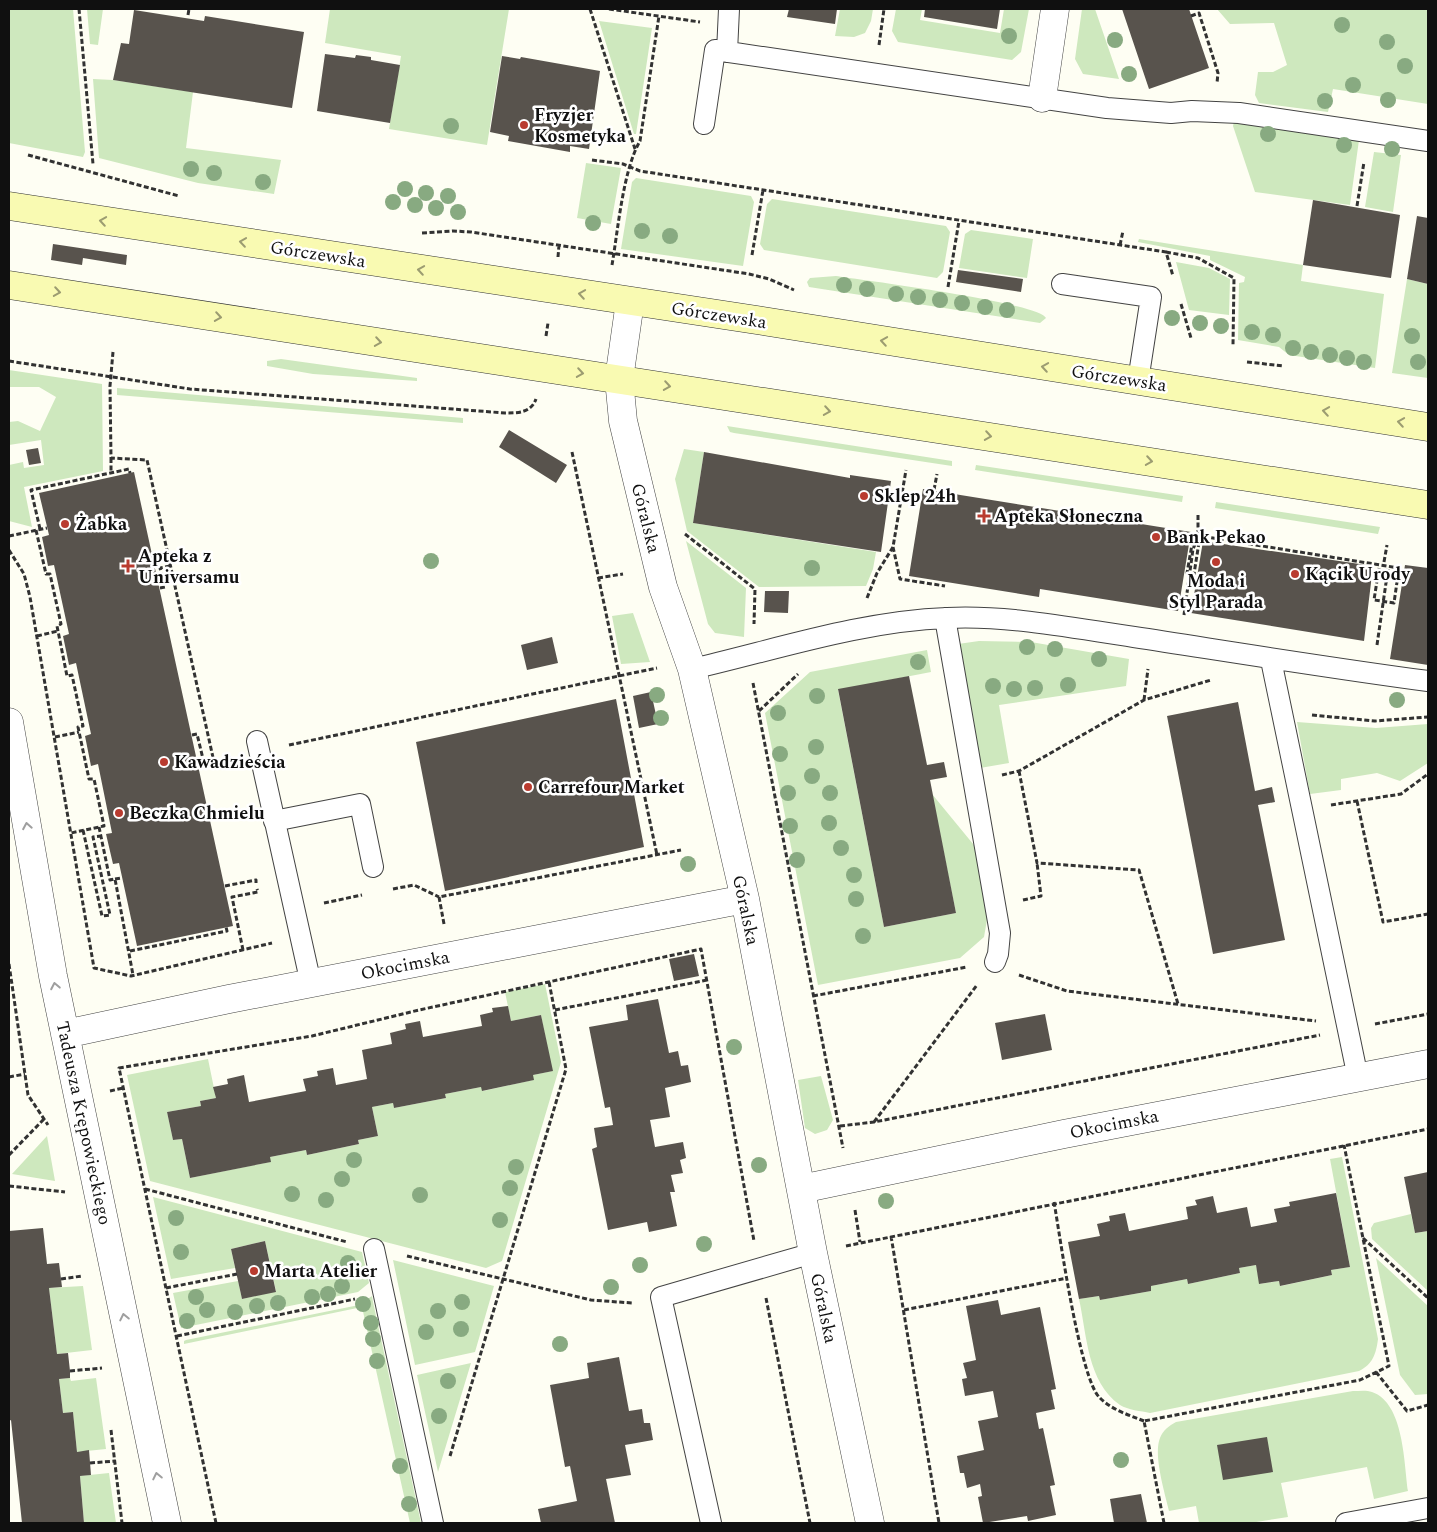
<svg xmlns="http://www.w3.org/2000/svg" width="1437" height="1532" font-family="Spectral,serif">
	<rect width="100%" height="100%" fill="#fefef3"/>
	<path fill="#cee8be" d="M9,9H73L85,152L83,157L9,143Z
		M87,9H103L98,45L90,44Z
		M330,9H509L487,145L389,129L401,56L325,43Z
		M840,9H873L871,21L865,33L854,37L835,36Z
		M896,9H922L920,20L1000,33L1004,9H1029L1021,52L1012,60L898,42L892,31Z
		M1082,9H1095L1119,79L1083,74L1075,59Z
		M1217,9H1428V104L1333,89L1328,112L1259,103L1255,95L1258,72H1273L1287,65L1274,23L1230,24Z
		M599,21L652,28L636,134H634Z
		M93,79L113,80L193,92L186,148L281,160L274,194L198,183L99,158Z
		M1234,122L1359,140L1350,205L1255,192L1233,126Z
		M1374,152L1401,155L1393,212L1365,207Z
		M586,163L621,168L611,224L577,218Z
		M636,178L751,196L754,202L743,266L621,249L632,182Z
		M772,199L946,226L950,232L943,272L937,278L764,250L760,244L767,204Z
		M971,230L1033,239L1027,278L959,268L965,234Z
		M1139,239L1303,265L1301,281L1384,294L1375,368L1289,355L1279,347L1238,340L1239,283L1244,282L1245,277L1210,260V256L1138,242Z
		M1176,262L1209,268L1230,279L1229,315L1189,310Z
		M836,276C862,280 1041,303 1046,318L1040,323L809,287L807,282L810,278Z
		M1407,279L1428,284V378L1392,373Z
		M281,359L417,378V381L313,374L267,366V361Z
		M9,370L102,384L103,471L24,487L32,527L9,521V465L23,462L24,468L44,465L41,440L9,445V422L18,421L40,431L56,397L39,387H9Z
		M117,388L463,418V423L117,395Z
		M727,426L952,461V466L734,433L730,432Z
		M684,449L704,452L693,523L876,552L873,569L866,586L759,587L687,531L675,479Z
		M976,465L1183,496L1182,502L975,470Z
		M1216,502L1380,527L1378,534L1215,508Z
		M686,541L746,588L744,637L715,633L708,624Z
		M633,613L650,662L621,664L612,616Z
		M979,641L1031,642L1129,659L1126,686L999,705L1009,763L980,768L958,644Z
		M927,650L931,672L838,690L884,927L956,913L932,794L978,850L989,908L984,937L960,958L818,985L765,713L810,672Z
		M1297,722L1376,728L1428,724V763L1400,781L1377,773L1341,779V790L1310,794Z
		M545,984L561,1062L502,1261L486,1268L150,1181L127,1075L208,1059L216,1098L200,1101L201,1106L167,1112L173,1140L182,1139L190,1178L270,1162V1157L306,1150L307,1155L359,1144L358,1140L378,1136L372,1107L393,1103L394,1108L446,1098L445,1094L481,1087L483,1091L533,1080V1075L552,1071L541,1015L511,1021L505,992Z
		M821,1076L833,1120L827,1130L815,1134L805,1128L798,1080Z
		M47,1136L55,1181L12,1174Z
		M1342,1157L1378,1339C1376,1354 1373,1364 1359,1371L1150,1413C1141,1411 1128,1410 1120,1405C1087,1382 1087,1335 1079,1299L1099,1296L1100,1300L1151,1291V1286L1187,1279L1188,1284L1240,1273L1239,1268L1256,1265L1260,1284L1279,1281L1281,1286L1332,1275L1331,1270L1350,1267L1330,1159Z
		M153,1197L362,1252L369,1283L358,1292L181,1328L173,1293L238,1281L242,1299L276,1291L265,1241L231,1249L235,1268L171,1279Z
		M1411,1214L1415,1233L1428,1231V1291L1372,1239L1371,1228L1374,1223Z
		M1376,1258L1428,1306V1394L1415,1395L1400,1375Z
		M393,1260L494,1286L475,1352L415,1365Z
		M83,1286L92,1350L57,1354L49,1288Z
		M372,1296L373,1302L421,1523H410L362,1307L184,1344V1341L186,1340L359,1305Z
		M471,1363L438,1472L417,1375Z
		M70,1378L71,1381L96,1378L106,1449L77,1452L73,1412L63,1413L59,1379Z
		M1353,1391C1359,1391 1367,1390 1372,1392C1404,1403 1404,1463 1408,1491L1374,1499L1367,1467L1281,1483L1288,1517L1250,1523H1199L1196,1506L1169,1511C1165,1493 1153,1455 1160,1438C1163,1430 1169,1426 1176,1422Z
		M109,1473L116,1523H84L80,1476Z"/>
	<path fill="#58534d" d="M789,9H837L835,24L787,17Z
		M925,9H1000L997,29L924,17Z
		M1122,9H1189L1209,68L1149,89Z
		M134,10L204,21L205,16L304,32L292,108L113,80L121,43L129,44Z
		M325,54L355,58L356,55L371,57V60L400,65L390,123L317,111Z
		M502,56L520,59L521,57L600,71L589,149L570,146V152L508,141L509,136L490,132Z
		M1313,200L1400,215L1391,278L1303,265Z
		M1417,216L1428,218V284L1407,279Z
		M53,244L127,255L126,265L83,258L82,265L51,260Z
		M958,270L1023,279L1021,292L956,282Z
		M509,430L567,465L556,483L499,447Z
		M38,448L41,463L29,465L26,450Z
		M704,452L850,478V475L891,481L881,552L693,523Z
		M134,472L233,926L137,946L119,863L113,864L106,834L112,833L98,764L91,766L85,736L91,734L76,663L69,665L63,636L69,634L54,565L48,566L42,537L49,535L39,493Z
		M923,489L1191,532L1178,611L1040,589L1039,597L909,576Z
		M1203,541L1373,566L1364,641L1191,613Z
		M1405,565L1428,568V665L1390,659Z
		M765,591H789L788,613L764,612Z
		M552,637L558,663L527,670L521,645Z
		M909,676L927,765L944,762L947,777L930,780L956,913L884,927L838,689Z
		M651,692L658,724L639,728L633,696Z
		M616,699L644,847L445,891L416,742Z
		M1238,702L1255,791L1272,787L1275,802L1258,805L1285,940L1213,954L1167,716Z
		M694,954L699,976L674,981L669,959Z
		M658,999L669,1053L678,1051L681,1066L688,1065L691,1082L665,1088L670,1117L650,1120L655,1147L683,1142L686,1158L680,1160L683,1173L671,1175L675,1192H670L677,1226L649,1232L647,1222L608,1230L592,1149L597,1147L594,1128L613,1125L610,1107L605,1108L589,1027L628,1020L626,1005Z
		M508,1006L511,1021L541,1015L553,1071L533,1075L534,1080L482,1091L481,1087L445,1094L446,1098L394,1108L393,1103L372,1107L378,1136L358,1140L359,1144L307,1155L306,1150L270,1157L271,1162L190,1178L182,1139L173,1140L167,1112L201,1106L200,1101L216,1098L213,1087L228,1084L227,1079L244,1075L249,1102L306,1091L303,1079L318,1076L317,1071L333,1068L336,1085L367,1079L362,1050L392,1044L390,1033L406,1029L405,1024L420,1021L423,1037L482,1026L480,1015L493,1012L492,1008Z
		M1045,1014L1052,1050L1002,1060L995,1023Z
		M1428,1172V1231L1415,1233L1404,1177Z
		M1336,1193L1350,1267L1331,1270L1332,1275L1280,1286L1279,1281L1259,1284L1256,1265L1239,1268L1240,1273L1188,1284L1187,1279L1151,1286V1291L1100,1300L1099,1296L1079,1299L1068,1242L1100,1236L1097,1224L1110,1221L1109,1216L1125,1213L1129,1231L1188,1219L1186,1207L1197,1205L1195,1200L1213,1196L1217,1213L1247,1207L1251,1227L1277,1222L1274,1209L1290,1206L1289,1202Z
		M43,1228L47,1264L59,1263L62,1287L49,1288L57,1354L68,1353L70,1371V1378L59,1379L63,1413L73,1412L77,1452L89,1450L91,1475L80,1476L84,1523H22L11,1420L9,1421V1231Z
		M265,1241L276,1292L242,1299L231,1249Z
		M998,1300L1001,1315L1040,1307L1056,1389L1051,1390L1055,1409L1036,1413L1039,1429L1043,1428L1055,1485L1050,1486L1056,1515L1028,1521L1027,1516L983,1523L978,1497L982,1496L980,1484L967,1488L964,1473H960L957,1456L984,1450L978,1421L998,1417L993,1391L965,1396L962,1379L967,1378L963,1363L976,1360L966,1306Z
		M619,1357L629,1411L642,1409L644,1423H650L653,1440L625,1445L631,1475L606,1479L615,1523H541L538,1509L577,1501L570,1466L565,1467L550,1385L589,1378L587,1363Z
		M1267,1437L1273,1472L1223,1480L1217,1445Z
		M1141,1494L1147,1523H1114L1110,1499Z"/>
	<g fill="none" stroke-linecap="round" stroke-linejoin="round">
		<g stroke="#434343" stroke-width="22">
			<path id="lane" d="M727,52L729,9
				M704,124L715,50L1107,108L1171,113L1192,111L1239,113L1428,141
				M1062,284L1151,297L1138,381
				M945,618L1000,933L998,954L995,962
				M1271,660L1358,1078
				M692,669C775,650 861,621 947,618C1009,615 1072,628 1134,637C1232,652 1330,668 1428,681
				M257,741L311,984
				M274,821L360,804L373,867
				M374,1249L433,1523
				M711,1523L661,1297L813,1253
				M1346,1523L1428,1508"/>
		</g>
		<g stroke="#434343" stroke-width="29">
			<path id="street" d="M1042,98L1055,9
				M630,302L619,379L623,421L663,587L692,669L745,899L813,1253L870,1523
				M9,722L53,976L167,1523
				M65,1034L229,999L745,899
				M801,1189L1064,1134L1428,1064"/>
		</g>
		<g stroke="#323232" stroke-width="29">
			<path id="secondary" d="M9,206L763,321L1428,427
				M9,285L1428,505"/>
		</g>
		<path stroke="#323232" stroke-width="3" stroke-dasharray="5 2.5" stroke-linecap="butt" d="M79,9L93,164
			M590,9L635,149
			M609,9L700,22
			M188,15L189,9
			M1191,16L1199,13L1218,73L1217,83
			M879,45L884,9
			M28,155L179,196
			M592,160L623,164L640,171L1166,252L1173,276
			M1357,206L1364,162
			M422,233L453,231L471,232L749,274L769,279L794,290
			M1120,245L1123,231
			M1166,252L1198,258L1234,278L1233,345
			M752,255L763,190
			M558,257L559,245
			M612,265C618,230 623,170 640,141L659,16
			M948,287L959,221
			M1181,304L1191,338
			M546,336L548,323
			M113,352L110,386L111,458L147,460L214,762L231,758
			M9,361L190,389L505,413C518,413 531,413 536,399
			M1247,362L1284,366
			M572,452L657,855
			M111,458V473
			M934,490L937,474
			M1198,515V533
			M40,529L31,490L129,469L130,473
			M36,530L46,574H50L61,624L57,626L67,676L72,675L83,726L78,727L89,779H94L104,826L71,833
			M685,534L755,589L754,624
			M9,536L47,528
			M893,547L900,579L945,586
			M9,550L24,574L30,597L94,968L131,976L272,943
			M1384,562L1387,545
			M598,578L623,574
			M160,588L165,587L160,568L170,566
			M867,598L877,573L893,547L906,470
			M1184,615L1193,549L1197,540
			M37,636L58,631
			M1377,645L1388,569
			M753,683L843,1148
			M1144,700L1148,669
			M759,711L798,674
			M1312,715L1375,721L1428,717
			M192,735L197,734L204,763L214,762
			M55,737L79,732
			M289,745L657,668
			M1019,771L1037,863L1139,870L1178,1004
			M1002,775L1019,771L1144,700L1211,680
			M1357,801L1383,922L1428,914
			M1331,805L1401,794L1428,774
			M99,827L110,880L115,879L133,975
			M83,830L102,916L110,915L93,837L101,836
			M115,879L122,878
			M225,886L256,880V883
			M393,889L414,885L439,897
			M1023,900L1041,896L1037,863
			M324,903L362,895
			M444,924L439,897L681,850
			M243,950L232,897L258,892L257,889
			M130,951L227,931L226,927
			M9,964L28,1095L48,1125
			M1019,975L1067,991L1316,1021
			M813,996L967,967
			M555,1010L707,980
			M1375,1024L1428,1014
			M9,1077L25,1074
			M110,1091L123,1088
			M874,1122L977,985
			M840,1126L874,1122L1320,1035
			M9,1155L45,1118
			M9,1186L65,1192
			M145,1189L347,1242
			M1054,1202C1060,1236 1080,1380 1100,1398C1112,1410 1129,1415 1144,1421
			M855,1210L860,1242
			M891,1236L939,1523
			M1363,1238L1428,1298
			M846,1246L1428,1129
			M407,1256L591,1300L632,1303
			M61,1279L82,1276
			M166,1288L237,1274
			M766,1298L810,1523
			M904,1310L1067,1278
			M177,1336L355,1299
			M70,1371L102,1368
			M1376,1372L1407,1411L1428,1405
			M111,1430L122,1523
			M450,1456L566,1069L549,982
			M90,1463L115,1461
			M216,1523L119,1068L312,1036L419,1010L701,949L754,1241
			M1164,1523L1144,1421L1360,1380L1389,1366L1344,1145"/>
		<use href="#lane" stroke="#fff" stroke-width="20"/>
		<use href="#street" stroke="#fff" stroke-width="28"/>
		<use href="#secondary" stroke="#f9fab2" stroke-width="28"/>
		<path stroke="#323232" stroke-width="3" stroke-dasharray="5 2.5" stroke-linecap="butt" d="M1194,533L1187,573L1194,574L1200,536L1399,568L1394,603L1374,600L1379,568"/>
	</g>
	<g fill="#88aa81">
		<circle cx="1342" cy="25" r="8"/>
		<circle cx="1009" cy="36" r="8"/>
		<circle cx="1115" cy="40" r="8"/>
		<circle cx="1387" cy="42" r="8"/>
		<circle cx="1405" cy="66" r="8"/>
		<circle cx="1129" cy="74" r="8"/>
		<circle cx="1353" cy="85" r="8"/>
		<circle cx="1388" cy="100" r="8"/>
		<circle cx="1325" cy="101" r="8"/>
		<circle cx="451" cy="126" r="8"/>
		<circle cx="1268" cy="134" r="8"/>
		<circle cx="1344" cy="145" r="8"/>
		<circle cx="1392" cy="149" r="8"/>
		<circle cx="191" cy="169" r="8"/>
		<circle cx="214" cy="173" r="8"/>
		<circle cx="263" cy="182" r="8"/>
		<circle cx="405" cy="189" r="8"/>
		<circle cx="426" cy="193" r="8"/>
		<circle cx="448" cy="196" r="8"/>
		<circle cx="393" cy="202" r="8"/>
		<circle cx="415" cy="205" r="8"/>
		<circle cx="436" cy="208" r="8"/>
		<circle cx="458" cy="212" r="8"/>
		<circle cx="593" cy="223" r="8"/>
		<circle cx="642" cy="231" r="8"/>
		<circle cx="670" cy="236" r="8"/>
		<circle cx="844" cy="285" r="8"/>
		<circle cx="867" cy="289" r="8"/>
		<circle cx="896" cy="294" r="8"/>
		<circle cx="918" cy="297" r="8"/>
		<circle cx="940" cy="300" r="8"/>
		<circle cx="962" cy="303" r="8"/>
		<circle cx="985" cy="307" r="8"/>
		<circle cx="1007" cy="310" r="8"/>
		<circle cx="1172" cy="318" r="8"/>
		<circle cx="1200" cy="323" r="8"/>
		<circle cx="1221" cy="326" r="8"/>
		<circle cx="1252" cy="332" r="8"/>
		<circle cx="1273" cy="335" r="8"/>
		<circle cx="1412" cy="336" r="8"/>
		<circle cx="1293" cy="348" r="8"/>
		<circle cx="1311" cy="352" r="8"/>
		<circle cx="1330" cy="355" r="8"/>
		<circle cx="1347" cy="358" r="8"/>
		<circle cx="1364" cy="362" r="8"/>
		<circle cx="1418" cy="362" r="8"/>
		<circle cx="431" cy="561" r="8"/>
		<circle cx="812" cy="568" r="8"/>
		<circle cx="1027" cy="647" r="8"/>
		<circle cx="1055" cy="649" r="8"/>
		<circle cx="1099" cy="659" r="8"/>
		<circle cx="918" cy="662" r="8"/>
		<circle cx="1068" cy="685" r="8"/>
		<circle cx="993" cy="686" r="8"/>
		<circle cx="1035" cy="688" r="8"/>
		<circle cx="1014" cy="689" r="8"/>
		<circle cx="657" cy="695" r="8"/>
		<circle cx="817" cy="696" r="8"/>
		<circle cx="1397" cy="700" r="8"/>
		<circle cx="778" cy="713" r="8"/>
		<circle cx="661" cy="718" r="8"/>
		<circle cx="816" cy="747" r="8"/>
		<circle cx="780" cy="754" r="8"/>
		<circle cx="812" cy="776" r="8"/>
		<circle cx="788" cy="793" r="8"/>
		<circle cx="830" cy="793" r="8"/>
		<circle cx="829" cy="823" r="8"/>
		<circle cx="790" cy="826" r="8"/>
		<circle cx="841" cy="848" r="8"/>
		<circle cx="797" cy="860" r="8"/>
		<circle cx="688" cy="864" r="8"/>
		<circle cx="854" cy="875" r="8"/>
		<circle cx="856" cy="899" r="8"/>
		<circle cx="863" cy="936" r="8"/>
		<circle cx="734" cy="1047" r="8"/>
		<circle cx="354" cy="1160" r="8"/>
		<circle cx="759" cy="1165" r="8"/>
		<circle cx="516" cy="1167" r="8"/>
		<circle cx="342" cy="1179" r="8"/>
		<circle cx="510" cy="1188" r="8"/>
		<circle cx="292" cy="1194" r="8"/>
		<circle cx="420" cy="1195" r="8"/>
		<circle cx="326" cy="1200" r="8"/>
		<circle cx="886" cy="1201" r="8"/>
		<circle cx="176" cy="1218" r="8"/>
		<circle cx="500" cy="1220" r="8"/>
		<circle cx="704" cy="1244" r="8"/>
		<circle cx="181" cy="1252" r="8"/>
		<circle cx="348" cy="1263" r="8"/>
		<circle cx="640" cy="1265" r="8"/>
		<circle cx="342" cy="1286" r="8"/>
		<circle cx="611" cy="1287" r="8"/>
		<circle cx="328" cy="1294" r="8"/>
		<circle cx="196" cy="1297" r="8"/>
		<circle cx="312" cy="1297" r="8"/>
		<circle cx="462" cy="1302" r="8"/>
		<circle cx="278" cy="1303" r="8"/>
		<circle cx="363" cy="1304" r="8"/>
		<circle cx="257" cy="1306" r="8"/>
		<circle cx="207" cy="1310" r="8"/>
		<circle cx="438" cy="1311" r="8"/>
		<circle cx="235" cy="1312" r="8"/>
		<circle cx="187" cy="1321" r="8"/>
		<circle cx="371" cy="1323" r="8"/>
		<circle cx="461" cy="1329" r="8"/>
		<circle cx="426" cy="1332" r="8"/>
		<circle cx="373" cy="1339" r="8"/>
		<circle cx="560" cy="1344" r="8"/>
		<circle cx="377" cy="1361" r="8"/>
		<circle cx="448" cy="1381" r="8"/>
		<circle cx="439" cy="1416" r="8"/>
		<circle cx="1121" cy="1460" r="8"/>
		<circle cx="400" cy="1466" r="8"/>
		<circle cx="409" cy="1504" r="8"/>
	</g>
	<defs><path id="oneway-chevron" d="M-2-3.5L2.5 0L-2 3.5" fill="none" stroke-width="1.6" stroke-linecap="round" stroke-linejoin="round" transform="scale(1.25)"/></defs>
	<g stroke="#9c9c71">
		<use href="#oneway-chevron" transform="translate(103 221) rotate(-171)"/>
		<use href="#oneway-chevron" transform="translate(243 242) rotate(-172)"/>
		<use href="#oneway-chevron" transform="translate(421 270) rotate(-171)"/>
		<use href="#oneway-chevron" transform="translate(57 292) rotate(9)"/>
		<use href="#oneway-chevron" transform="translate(582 294) rotate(-171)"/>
		<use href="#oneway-chevron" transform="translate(218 317) rotate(9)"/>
		<use href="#oneway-chevron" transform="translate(884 341) rotate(-171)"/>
		<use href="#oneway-chevron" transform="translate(378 342) rotate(9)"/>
		<use href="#oneway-chevron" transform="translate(1045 367) rotate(-171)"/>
		<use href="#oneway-chevron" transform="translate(580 373) rotate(9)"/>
		<use href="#oneway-chevron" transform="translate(667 386) rotate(9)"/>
		<use href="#oneway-chevron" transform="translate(827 411) rotate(9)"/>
		<use href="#oneway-chevron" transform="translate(1326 411) rotate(-171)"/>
		<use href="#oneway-chevron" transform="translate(1401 422) rotate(-171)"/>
		<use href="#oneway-chevron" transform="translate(988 436) rotate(9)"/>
		<use href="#oneway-chevron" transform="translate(1149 461) rotate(9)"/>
	</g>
	<g stroke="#9f9f9f">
		<use href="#oneway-chevron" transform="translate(27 826) rotate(-100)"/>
		<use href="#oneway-chevron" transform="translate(55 986) rotate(-101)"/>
		<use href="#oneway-chevron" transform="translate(124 1317) rotate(-102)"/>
		<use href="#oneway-chevron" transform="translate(157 1476) rotate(-102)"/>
	</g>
	<g fill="#b93b2f" stroke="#fff" stroke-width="2">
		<circle cx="524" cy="125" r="5"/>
		<circle cx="864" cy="496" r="5"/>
		<path d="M981.5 508.5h5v5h5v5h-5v5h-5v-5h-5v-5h5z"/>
		<circle cx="65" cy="524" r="5"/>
		<circle cx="1156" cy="537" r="5"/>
		<circle cx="1216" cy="562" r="5"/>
		<path d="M125.5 558.5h5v5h5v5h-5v5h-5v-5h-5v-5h5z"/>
		<circle cx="1295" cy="574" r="5"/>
		<circle cx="164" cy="762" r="5"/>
		<circle cx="528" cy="787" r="5"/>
		<circle cx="119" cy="813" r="5"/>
		<circle cx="254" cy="1271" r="5"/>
	</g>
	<g text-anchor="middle" stroke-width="5" stroke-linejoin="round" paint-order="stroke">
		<g font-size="18" font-weight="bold" fill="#101010" stroke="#fff" text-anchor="start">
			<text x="534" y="121">Fryzjer<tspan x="534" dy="21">Kosmetyka</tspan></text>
			<text x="874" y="502">Sklep 24h</text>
			<text x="994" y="522">Apteka Słoneczna</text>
			<text x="75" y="530">Żabka</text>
			<text x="1166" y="543">Bank Pekao</text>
			<text x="138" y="562">Apteka z<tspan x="138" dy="21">Universamu</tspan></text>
			<text x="1305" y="580">Kącik Urody</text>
			<text x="1216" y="587" text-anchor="middle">Moda i<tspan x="1216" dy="21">Styl Parada</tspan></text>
			<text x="174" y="768">Kawadzieścia</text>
			<text x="538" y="793">Carrefour Market</text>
			<text x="129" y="819">Beczka Chmielu</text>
			<text x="264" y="1277">Marta Atelier</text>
		</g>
		<g font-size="18" fill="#101010" stroke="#fff">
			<text transform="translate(318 254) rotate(9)" y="6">Górczewska</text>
			<text transform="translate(719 315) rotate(9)" y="6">Górczewska</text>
			<text transform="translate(1119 378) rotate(9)" y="6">Górczewska</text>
			<text transform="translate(646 518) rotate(76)" y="6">Góralska</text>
			<text transform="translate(746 910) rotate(78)" y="6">Góralska</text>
			<text transform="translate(405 965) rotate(-11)" y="6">Okocimska</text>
			<text transform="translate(84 1123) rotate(78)" y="6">Tadeusza Krępowieckiego</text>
			<text transform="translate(1114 1124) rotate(-11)" y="6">Okocimska</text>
			<text transform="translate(824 1308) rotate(78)" y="6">Góralska</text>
		</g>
	</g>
	<rect width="1437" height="1532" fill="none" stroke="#101010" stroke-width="20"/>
</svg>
